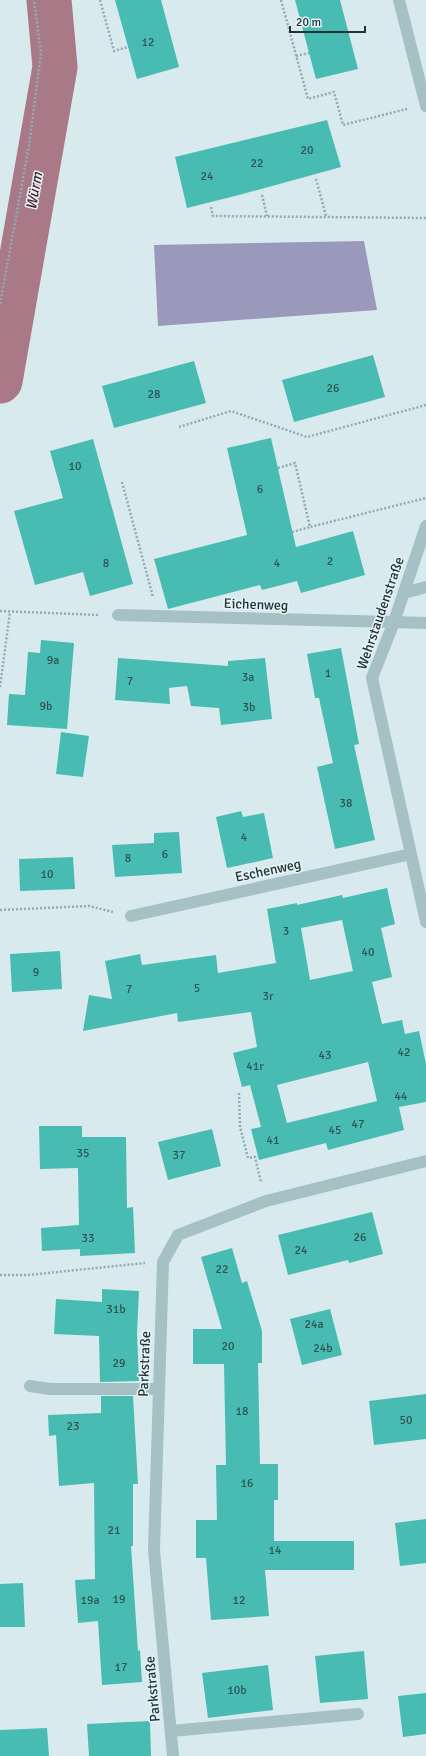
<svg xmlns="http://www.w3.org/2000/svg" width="426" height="1756" font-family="Signika,sans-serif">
	<rect width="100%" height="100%" fill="#d8eaee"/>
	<path fill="#9a99bc" d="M364,241L377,310L158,326L154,245Z"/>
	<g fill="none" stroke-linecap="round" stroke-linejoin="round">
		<path stroke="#a97987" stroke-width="45" d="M0,381L55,67L49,0"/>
	</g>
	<path fill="#48bcb2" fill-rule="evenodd" d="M115,0H161L179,67L137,79Z
		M295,0H340L358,69L316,79Z
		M327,120L341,167L239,195L187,208L175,157Z
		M373,355L385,397L294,422L282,380Z
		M194,361L206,403L114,428L102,386Z
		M271,438L296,547L353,531L365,575L301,593L297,581L262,590L260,585L168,609L154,559L247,535L227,448Z
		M93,439L133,584L90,596L83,572L35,585L14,511L63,498L50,451Z
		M41,640L74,643L67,729L7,725L9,694L25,695L28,652L40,653Z
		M341,648L359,744L354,745L375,840L335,849L317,767L333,763L319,698H315L307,654Z
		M118,658L228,666V661L265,658L272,719L221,725L219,708L191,706L187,686L169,688L170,704L115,700Z
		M61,732L89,736L83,777L56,774Z
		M241,811L243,817L264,813L273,858L227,868L216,817Z
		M179,832L182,873L115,877L112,845L154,843V833Z
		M73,857L75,889L20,891L19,859Z
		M387,888L395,924L381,928L392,977L372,982L382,1024L402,1020L405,1034L419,1031L426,1064V1102L399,1107L404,1130L328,1150L326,1143L259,1160L251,1129L261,1127L250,1085L242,1087L233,1053L257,1047L251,1012L178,1022L177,1013L83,1031L89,995L112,999L105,961L140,954L142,965L216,955L218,973L276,963L267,909L297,903V905L342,895L343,898ZM342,920L353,971L310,980L301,928ZM368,1062L377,1101L287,1123L277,1085Z
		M60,951L62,989L12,992L10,954Z
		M39,1126H82V1137H126L127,1208L133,1207L135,1253L80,1256V1249L42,1251L41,1228L79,1225L78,1168L40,1169Z
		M212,1129L221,1166L168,1180L158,1142Z
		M372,1212L383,1254L349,1263L348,1260L288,1275L278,1235Z
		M232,1248L242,1283L247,1281L262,1331V1363H258L260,1464H278V1500H274V1541H354V1570H265L269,1616L211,1620L206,1558H196V1520H217L216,1465H226L224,1364H193V1329H222L201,1257Z
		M102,1289L139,1291L137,1333L139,1381L100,1382L99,1336L54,1334L56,1299L102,1302Z
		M330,1309L342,1355L302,1365L290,1319Z
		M426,1394V1439L374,1445L369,1401Z
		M101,1396H133L138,1484H133V1546H131L138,1651L140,1650L142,1682L102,1685L98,1621L78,1623L75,1580L95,1579L94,1483L59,1486L56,1435L49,1436L48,1415L101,1413Z
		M426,1519V1563L400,1566L395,1523Z
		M23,1583L25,1627H0V1584Z
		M364,1651L368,1699L320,1703L315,1656Z
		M268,1665L273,1710L208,1718L202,1673Z
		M426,1693V1734L403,1737L398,1696Z
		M150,1721L151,1756H89L87,1724Z
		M47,1728L49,1756H0V1730Z"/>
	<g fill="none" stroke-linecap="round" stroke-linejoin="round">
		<path stroke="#8fadb1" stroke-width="2.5" stroke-dasharray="2 2" stroke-linecap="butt" d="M100,0L114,51L128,47
			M281,0L308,99L334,92L343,125L407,109
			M296,56L309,53
			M316,179L326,216
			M262,195L267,216
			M211,207L213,216L426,218
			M0,304L29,146L41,53L34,0
			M179,427L231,411L307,437L426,405
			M278,468L295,463L310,527L426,498
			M122,482L153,597
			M292,532L310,527
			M0,611L99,615
			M0,687L10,612
			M0,910L89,906L113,912
			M239,1093L240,1127L248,1158L255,1157L261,1182
			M0,1275H28L145,1263"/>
		<path stroke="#a5c1c5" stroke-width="12" d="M404,593L426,587
			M394,622L426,623
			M30,1386L50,1389H158
			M171,1731L358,1714"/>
		<path stroke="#a5c1c5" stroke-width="12" d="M399,0L426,106
			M426,526L394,622L372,678L426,922
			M118,615L394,622
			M131,916L411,854
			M173,1756L154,1550L163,1262L178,1235L266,1201L426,1161"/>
	</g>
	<g text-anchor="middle" stroke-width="3" stroke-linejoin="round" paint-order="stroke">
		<g font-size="12" fill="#2e5451">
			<text x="148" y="46">12</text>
			<text x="307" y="154">20</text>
			<text x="257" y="167">22</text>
			<text x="207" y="180">24</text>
			<text x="333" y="392">26</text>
			<text x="154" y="398">28</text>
			<text x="75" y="470">10</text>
			<text x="260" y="493">6</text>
			<text x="330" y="565">2</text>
			<text x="106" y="567">8</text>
			<text x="277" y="567">4</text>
			<text x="53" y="664">9a</text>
			<text x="328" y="677">1</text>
			<text x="248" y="681">3a</text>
			<text x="130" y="685">7</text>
			<text x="46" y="710">9b</text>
			<text x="249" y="711">3b</text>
			<text x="346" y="807">38</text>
			<text x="244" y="841">4</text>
			<text x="165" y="858">6</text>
			<text x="128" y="862">8</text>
			<text x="47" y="878">10</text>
			<text x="286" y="935">3</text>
			<text x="368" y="956">40</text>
			<text x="36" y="976">9</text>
			<text x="197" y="992">5</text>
			<text x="129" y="993">7</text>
			<text x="268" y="1000">3r</text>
			<text x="404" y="1056">42</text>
			<text x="325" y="1059">43</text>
			<text x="255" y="1070">41r</text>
			<text x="401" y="1100">44</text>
			<text x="358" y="1128">47</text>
			<text x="335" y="1134">45</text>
			<text x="273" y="1144">41</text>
			<text x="83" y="1157">35</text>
			<text x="179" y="1159">37</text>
			<text x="360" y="1241">26</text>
			<text x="88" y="1242">33</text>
			<text x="301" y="1254">24</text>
			<text x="222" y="1273">22</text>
			<text x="116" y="1313">31b</text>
			<text x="314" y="1328">24a</text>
			<text x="228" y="1350">20</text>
			<text x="323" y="1352">24b</text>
			<text x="119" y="1367">29</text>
			<text x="242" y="1415">18</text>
			<text x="406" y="1424">50</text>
			<text x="73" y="1430">23</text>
			<text x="247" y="1487">16</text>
			<text x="114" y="1534">21</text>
			<text x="275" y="1554">14</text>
			<text x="119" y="1603">19</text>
			<text x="90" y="1604">19a</text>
			<text x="239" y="1604">12</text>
			<text x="121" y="1671">17</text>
			<text x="237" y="1694">10b</text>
		</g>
		<g font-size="14" fill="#263131" stroke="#e3f3f7">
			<text transform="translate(256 604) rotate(2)" y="5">Eichenweg</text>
			<text transform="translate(380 613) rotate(-71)" y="5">Wehrstaudenstraße</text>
			<text transform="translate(268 870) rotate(-12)" y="5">Eschenweg</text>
			<text transform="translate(144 1364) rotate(-88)" y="5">Parkstraße</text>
			<text transform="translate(152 1689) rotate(-95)" y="5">Parkstraße</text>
		</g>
		<g font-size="15" font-style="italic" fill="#4f1f2b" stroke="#e3f3f7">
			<text transform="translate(34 191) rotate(-80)" y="5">Würm</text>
		</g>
	</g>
	<path d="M290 26v6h75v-6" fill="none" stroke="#263131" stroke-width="2"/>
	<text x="296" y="26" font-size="12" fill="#263131" stroke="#e3f3f7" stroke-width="3" paint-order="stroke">20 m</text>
</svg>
